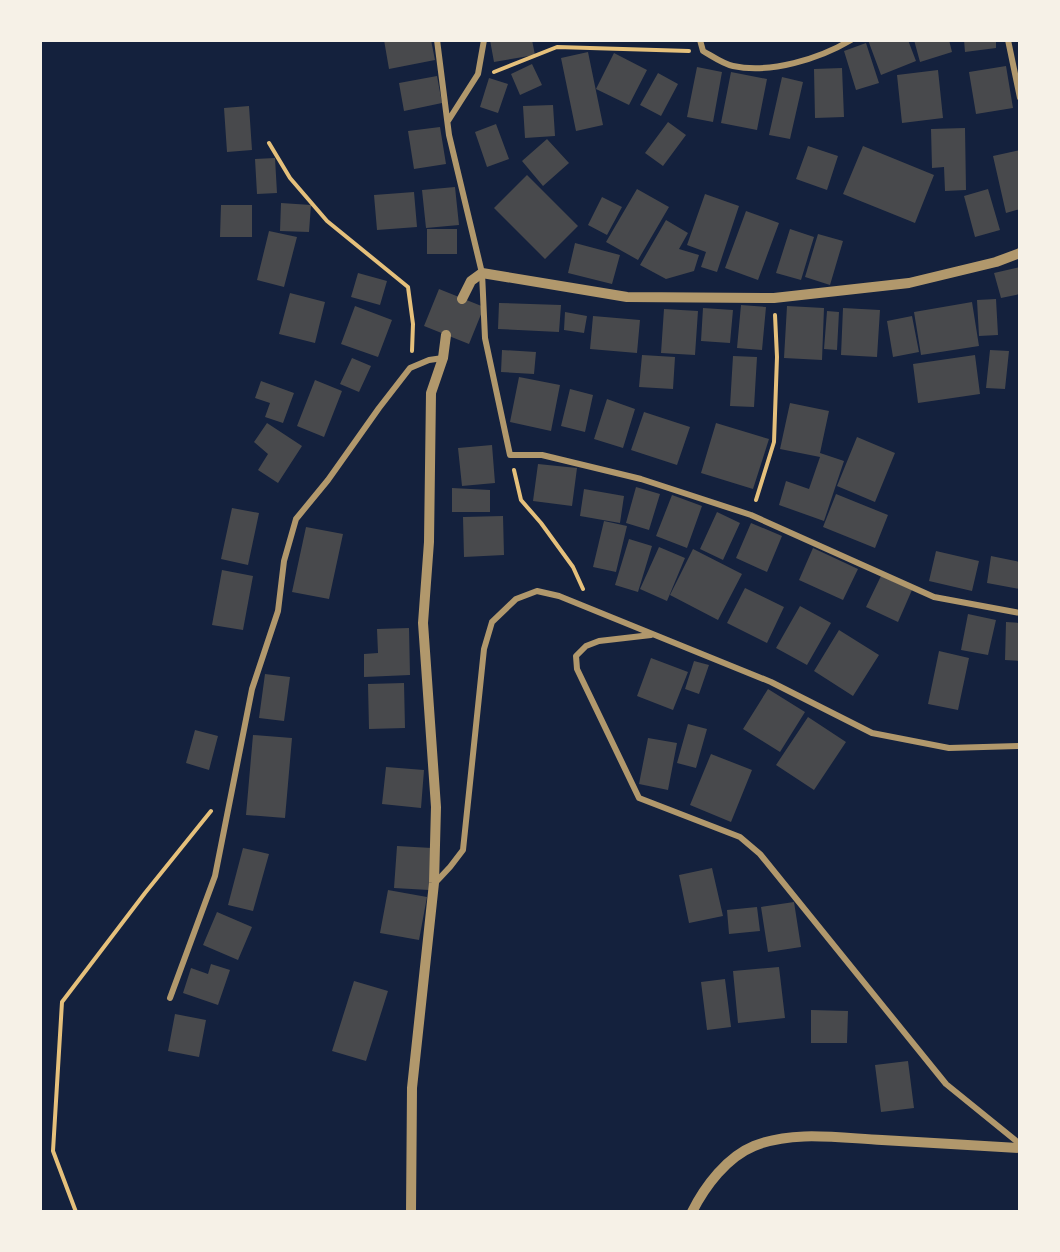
<svg xmlns="http://www.w3.org/2000/svg" width="1060" height="1252" font-family="'Alegreya Sans',sans-serif">
	<rect width="100%" height="100%" fill="#14213d"/>
	<path fill="#48494c" d="M384,40H431L435,60L389,69Z
		M490,40H532L535,55L494,62Z
		M868,40H908L916,61L881,75Z
		M914,40H949L952,52L920,62Z
		M964,40H996V48L965,52Z
		M866,43L879,83L856,90L844,51Z
		M588,52L603,125L576,131L561,58Z
		M614,53L647,70L629,105L596,89Z
		M532,64L542,85L520,95L511,74Z
		M1006,66L1013,108L976,114L969,72Z
		M697,67L722,72L713,122L687,117Z
		M842,68L844,117L815,118L814,69Z
		M938,70L943,118L902,123L897,75Z
		M731,72L767,79L757,130L721,123Z
		M658,73L678,84L661,116L640,105Z
		M437,76L442,103L404,111L399,83Z
		M782,77L803,82L790,139L769,135Z
		M489,78L508,84L498,113L480,107Z
		M553,105L555,136L525,138L523,106Z
		M249,106L252,150L227,152L224,108Z
		M668,122L686,135L663,166L645,153Z
		M496,124L509,159L487,167L475,132Z
		M440,127L446,164L414,169L408,131Z
		M965,128L966,190L945,191L944,167L932,168L931,129Z
		M547,139L569,163L543,186L522,161Z
		M808,146L838,156L827,190L796,179Z
		M863,146L934,175L915,223L843,194Z
		M1020,150V209L1006,213L993,156Z
		M275,158L277,193L257,194L255,159Z
		M527,175L578,226L545,259L494,208Z
		M455,187L459,225L426,228L422,190Z
		M637,189L669,207L638,260L606,242Z
		M988,189L1000,230L975,237L964,196Z
		M414,192L417,227L377,230L374,195Z
		M705,194L739,206L717,272L701,267L706,252L687,245Z
		M602,197L622,207L607,235L588,225Z
		M281,203L311,205L309,232L280,231Z
		M221,205H252V237H220Z
		M746,211L779,223L758,280L725,268Z
		M666,220L688,233L679,249L699,255L694,271L666,279L640,265Z
		M427,229H457V254H427Z
		M790,229L814,237L801,280L776,273Z
		M269,231L297,237L284,287L257,280Z
		M818,234L843,241L830,285L805,277Z
		M575,243L620,255L612,284L568,273Z
		M1020,267V294L1001,298L994,273Z
		M358,273L387,281L380,305L351,297Z
		M439,289L484,307L469,344L424,326Z
		M290,293L325,302L315,343L279,334Z
		M996,299L998,335L979,336L977,300Z
		M972,302L979,346L921,355L914,312Z
		M499,303L561,305L559,332L498,329Z
		M741,305L766,307L762,350L737,348Z
		M355,306L392,320L378,357L341,344Z
		M787,306L824,308L822,360L784,358Z
		M703,308L733,310L730,343L701,341Z
		M843,308L880,310L877,357L841,355Z
		M664,309L698,311L695,355L661,353Z
		M827,311L839,312L837,350L824,349Z
		M565,312L587,316L584,333L564,330Z
		M593,316L640,320L637,353L590,349Z
		M912,316L919,352L893,357L887,321Z
		M502,350L536,352L534,374L501,372Z
		M990,350L1009,351L1005,389L986,388Z
		M642,355L675,357L673,389L639,387Z
		M975,355L980,394L918,403L913,364Z
		M733,356L757,357L754,407L730,406Z
		M352,358L371,366L359,392L340,384Z
		M519,377L560,385L551,431L510,422Z
		M315,380L342,391L324,437L297,426Z
		M261,381L294,393L283,423L265,417L270,403L255,398Z
		M570,389L593,395L585,432L561,426Z
		M607,399L635,409L623,448L594,439Z
		M790,403L829,411L820,453L844,461L824,521L779,505L786,481L809,489L820,457L780,449Z
		M644,412L690,427L677,465L631,450Z
		M267,423L302,446L278,483L258,470L268,454L254,442Z
		M716,423L769,439L753,489L701,473Z
		M857,437L895,453L875,502L837,486Z
		M492,445L495,483L462,486L458,448Z
		M538,464L577,468L572,506L533,501Z
		M636,487L660,494L649,530L626,523Z
		M452,488L490,490V512H452Z
		M584,489L624,496L620,523L580,516Z
		M836,494L888,515L875,548L823,527Z
		M672,495L702,506L687,548L656,536Z
		M232,508L259,513L248,565L221,559Z
		M717,512L740,523L723,560L700,549Z
		M503,516L504,555L464,557L463,517Z
		M604,521L627,526L616,572L593,567Z
		M751,523L782,536L767,572L736,558Z
		M306,527L343,534L329,599L292,592Z
		M629,539L652,546L638,592L615,585Z
		M659,547L685,558L667,601L640,589Z
		M813,548L858,569L843,600L799,580Z
		M693,549L742,574L718,620L670,595Z
		M936,551L979,561L972,591L929,581Z
		M991,556L1020,562V589L987,583Z
		M222,570L253,576L243,630L212,625Z
		M881,576L912,590L898,622L866,607Z
		M745,588L784,607L767,643L727,623Z
		M800,606L831,623L807,665L776,648Z
		M968,614L996,620L988,655L961,650Z
		M1006,622L1020,623V661L1005,660Z
		M409,628L410,675L364,677V654L378,653L377,629Z
		M839,630L879,655L853,696L814,671Z
		M939,651L969,658L958,710L928,704Z
		M651,658L688,672L673,710L637,696Z
		M694,661L709,665L699,694L685,689Z
		M265,674L290,677L284,721L259,718Z
		M404,683L405,728L369,729L368,684Z
		M768,689L805,712L780,752L743,729Z
		M808,717L846,742L814,790L776,765Z
		M688,724L707,729L696,768L677,763Z
		M195,730L218,736L209,770L186,763Z
		M253,735L292,738L285,818L246,815Z
		M648,738L677,743L668,790L639,784Z
		M711,754L752,770L731,822L690,805Z
		M386,767L424,770L421,808L382,804Z
		M397,846L432,848L429,890L394,888Z
		M243,848L269,854L253,911L228,905Z
		M712,868L723,916L689,923L679,875Z
		M388,890L427,897L419,940L380,933Z
		M794,902L801,947L768,952L761,907Z
		M757,907L760,931L729,934L727,910Z
		M217,912L252,927L238,960L203,945Z
		M211,964L230,970L218,1005L183,993L191,968L208,974Z
		M779,967L785,1018L738,1023L733,971Z
		M725,979L731,1027L707,1030L701,982Z
		M354,981L388,991L366,1061L332,1051Z
		M811,1010L848,1011L847,1043H811Z
		M175,1014L206,1020L199,1057L168,1051Z
		M908,1061L914,1108L881,1112L875,1065Z"/>
	<g fill="none" stroke-linecap="round" stroke-linejoin="round">
		<path stroke="#e5c07b" stroke-width="4" d="M494,72L557,47L689,51
			M269,143L290,178L327,221L408,287L413,324L412,351
			M514,470L521,500L541,523L573,567L583,589
			M756,500L774,442L777,357L775,315
			M76,1212L53,1151L62,1002L145,893L211,811"/>
		<path stroke="#b1986c" stroke-width="6" d="M437,40L449,135L482,273L485,338L510,455H542L641,479L751,515L934,597L1020,613
			M700,40L703,51C712,56 723,64 733,66C770,74 819,59 851,40
			M1008,40L1020,98
			M448,121L478,74L484,40
			M651,635L599,641L586,646L576,656L577,669L639,798L740,837L760,854L946,1084L1020,1144
			M435,883L450,867L463,850L484,649L492,622L516,599L537,591L559,596L771,682L872,733L949,748L1020,746
			M170,998L215,876L252,689L278,611L284,561L296,519L328,480L379,408L410,368L429,360L443,358"/>
		<path stroke="#b1986c" stroke-width="10" d="M462,299L471,281L482,273L627,297L774,298L909,283L996,262L1020,253
			M411,1212L412,1088L434,883L436,807L423,623L429,542L431,393L443,358L446,335
			M692,1212C705,1186 727,1157 754,1146C793,1130 840,1138 882,1140C928,1143 974,1145 1020,1148"/>
	</g>
	<rect width="1060" height="1252" fill="none" stroke="#f6f1e7" stroke-width="84"/>
</svg>
